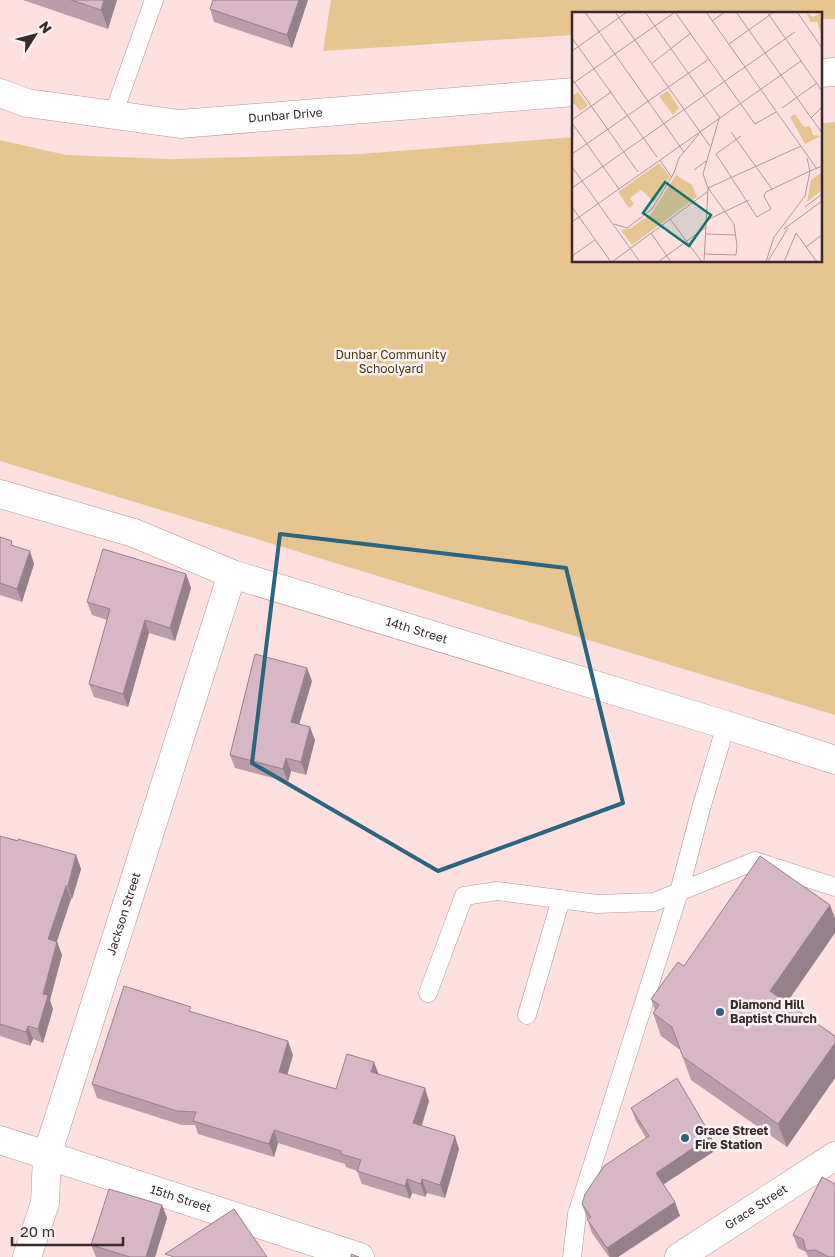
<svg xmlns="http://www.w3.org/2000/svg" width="835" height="1257" font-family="'Golos Text',sans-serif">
	<rect width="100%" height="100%" fill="#ffe0e0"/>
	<path fill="#e7c591" d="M331,0H835V19H821V14H574V35L323,51Z
		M835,122V715L0,461V140L66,155L171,159L361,154L574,137V261H821V123Z"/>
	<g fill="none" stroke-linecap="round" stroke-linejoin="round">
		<g stroke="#b49191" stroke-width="19">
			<path id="lane" d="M113,115L154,0
				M428,993L464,896L497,891L597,904L654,902L755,861L835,887
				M527,1015L561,899
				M572,1257L577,1214L679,892L702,805L726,725"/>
		</g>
		<g stroke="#b49191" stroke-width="29">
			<g id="street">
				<path d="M821,73L835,72"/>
				<path id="s1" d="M0,93L27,103L180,124L574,92"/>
				<path id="s2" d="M0,494L134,533L232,574L726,725L835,760"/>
				<path id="s3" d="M0,1140L360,1257"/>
				<path id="s4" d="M27,1257L45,1203L47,1155L232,574"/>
			</g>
		</g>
		<g stroke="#b49191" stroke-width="29">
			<g id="secondary">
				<path id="s5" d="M679,1257L835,1156"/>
			</g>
		</g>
		<use href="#lane" stroke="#fff" stroke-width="18"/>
		<use href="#street" stroke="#fff" stroke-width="28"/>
		<use href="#secondary" stroke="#fff" stroke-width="28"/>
	</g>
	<path fill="#b99daa" d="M23,0H117L108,29Z
		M308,0L292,48L214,22L210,9Z
		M0,537L14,546L34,564L22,602L0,595Z
		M186,574L191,588L175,641L149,633L128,707L94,697L89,684L107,620L92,615L87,602Z
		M312,681L299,724L315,740L306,775L291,771L288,782L235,768L230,755Z
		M0,836L76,855L81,869L72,899H71L57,941L62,955L50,1000L53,1009L43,1043L33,1039L30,1046L0,1036Z
		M684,966L787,1003L835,1036V1078L787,1147L691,1080L680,1050L661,1036L653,1013L655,1010L651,999Z
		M193,1012L293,1055L287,1075L336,1089L379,1074L429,1101L422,1126L459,1149L445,1198L427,1193L425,1197L412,1193L410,1199L362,1184L357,1171L346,1167L345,1164L278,1143L274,1157L198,1134L195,1125H182L97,1098L92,1084Z
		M631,1108L711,1136L716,1150L663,1184L675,1202L680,1216L618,1257H609L592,1233L582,1204L646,1138L636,1121Z
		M822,1177L835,1257H808L806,1252L798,1248L793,1235Z
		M162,1205L167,1218L155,1257H96L91,1245Z"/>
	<path fill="#96808b" d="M104,0H117L108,29L101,10Z
		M299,0H308L292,48L287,35Z
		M30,551L34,564L22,602L17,589Z
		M186,574L191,588L175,641L170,628Z
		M145,620L149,633L128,707L123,694Z
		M307,668L312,681L296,735L291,722Z
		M310,727L315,740L306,775L301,762Z
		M286,758L291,771L288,782L283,769Z
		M76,855L81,869L72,899L68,886Z
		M66,886L71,899L53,953L48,939Z
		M830,905L835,918V933L779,1014L770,991Z
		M57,942L62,955L50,1000L53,1009L43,1043L38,1029L43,994Z
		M28,1026L33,1039L30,1046L26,1032Z
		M288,1041L293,1055L284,1086L279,1072Z
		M835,1043V1078L787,1147L778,1124Z
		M374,1062L379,1075L371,1072Z
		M425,1088L429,1101L418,1136L413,1123Z
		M274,1130L278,1143L274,1157L269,1144Z
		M455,1136L459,1149L445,1198L440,1185Z
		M711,1136L716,1150L661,1186L656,1173Z
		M407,1179L412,1193L410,1199L405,1186Z
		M422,1179L427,1193L425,1197L421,1184Z
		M675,1202L680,1216L618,1257H610L607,1248Z
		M162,1205L167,1218L155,1257H146Z"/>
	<path fill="#d7b7c6" stroke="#96808b" d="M71,0H104L101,10Z
		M213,0H299L287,35L210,9Z
		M0,537L12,541L11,545L30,551L17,589L0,583Z
		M103,549L186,574L170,628L145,620L123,694L89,684L110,609L87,602Z
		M255,654L307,668L291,722L310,727L301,762L286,758L283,769L230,755Z
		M0,836L18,841V839L76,855L68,886H66L48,939L57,942L43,994L48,995L38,1029L28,1026L26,1032L0,1024Z
		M760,856L830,905L770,991L835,1036V1043L778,1124L683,1057L672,1027L653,1013L659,1005L651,999L678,962L684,966Z
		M124,986L191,1007L189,1011L288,1041L279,1072L336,1089L347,1054L374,1062L371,1072L425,1088L413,1123L455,1136L440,1185L422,1179L421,1184L407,1179L405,1186L357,1171L361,1160L341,1154V1151L274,1130L269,1144L193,1121L196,1112L177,1111L92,1084Z
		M677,1078L711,1136L656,1173L675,1202L607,1248L587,1219L591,1217L582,1204L585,1194L604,1166L649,1136L631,1108Z
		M822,1177L835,1184V1257H829L815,1250L806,1251L803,1239L793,1235Z
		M109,1189L162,1205L146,1257H130L91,1245Z
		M234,1209L267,1257H174L165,1254Z
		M351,1254L359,1257H351Z"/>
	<path fill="none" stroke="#2c657f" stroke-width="4" stroke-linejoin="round" d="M280,534L566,568L623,803L438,871L252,763Z"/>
	<g fill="#2c657f" stroke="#fcf4f4" stroke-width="2">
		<circle cx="720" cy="1012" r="5"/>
		<circle cx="685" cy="1138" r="5"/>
	</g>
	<g text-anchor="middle" stroke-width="5" stroke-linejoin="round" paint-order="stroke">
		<g font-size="12" fill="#392b2b" stroke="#fcf4f4">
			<text dy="4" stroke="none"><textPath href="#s1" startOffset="289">Dunbar Drive</textPath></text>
			<text dy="4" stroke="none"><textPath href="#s2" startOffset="439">14th Street</textPath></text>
			<text dy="4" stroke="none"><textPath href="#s4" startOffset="358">Jackson Street</textPath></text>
			<text dy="4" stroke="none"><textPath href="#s3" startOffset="190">15th Street</textPath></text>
			<text dy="4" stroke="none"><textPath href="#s5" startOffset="92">Grace Street</textPath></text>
		</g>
		<g font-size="12" fill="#4b350e" stroke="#fcf4f4">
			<text x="391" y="359">Dunbar Community<tspan x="391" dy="14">Schoolyard</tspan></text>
		</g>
		<g font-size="12" font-weight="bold" fill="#392b2b" stroke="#fcf4f4" text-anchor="start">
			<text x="730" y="1009">Diamond Hill<tspan x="730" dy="14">Baptist Church</tspan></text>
			<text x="695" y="1135">Grace Street<tspan x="695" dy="14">Fire Station</tspan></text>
		</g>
	</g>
	<g transform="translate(572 12)">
		<rect width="250" height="250" fill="#ffe0e0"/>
		<path d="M234,0L241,5L248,1L250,25L245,10H239ZM96,79L107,96L101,103L87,84ZM6,80L16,94L8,99L0,89V84ZM223,102L232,115L238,114L241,123L249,124L233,132L218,105ZM87,151L98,165L82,190L69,178L58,186L62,192L57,196L46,180ZM250,160V178L235,190L239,168ZM104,163L120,173L125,185L60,233L49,218L59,216L79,202Z" fill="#e7c591"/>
		<path fill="none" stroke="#b09898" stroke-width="1" d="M13,0L112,140M43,0L138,134M73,0L148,106M103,0L183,112L204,100M134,0L245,157M164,0L250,121M195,0L250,79M225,0L250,36M140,9L153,0M0,26L85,145M157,32L202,0M0,39L55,0M79,52L119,21M209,63L229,49M0,67L66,160M0,72L103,0M210,96L245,71M239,106L250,95M0,108L39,80M0,111L47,177M159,120L200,177M169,124L144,142L185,205L199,197L192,184L194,180L238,159M0,142L137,47M235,146L238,159L250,154M88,148L100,166M0,155L68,250M122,158L134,149M0,176L223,20M0,195L39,250M233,195L250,182M98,207L130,250M135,208L177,188M0,210L209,63M42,212L55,216L80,197L102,161L107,146L127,122M212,217L250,189M79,221L99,250M134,222L164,223M234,235L250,223M133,242L164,243L165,234L162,212L136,176L229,134M0,244L23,228M196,249L216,216M40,250L135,180M86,250L134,215M132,250L136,176L131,162L147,107M194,250L202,225L233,184L238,159M212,250L224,221L245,250"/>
		<path fill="#0f766e" fill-opacity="0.15" stroke="#0f766e" stroke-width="2.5" d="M93,170L139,203L117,234L71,201Z"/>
		<rect width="250" height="250" fill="none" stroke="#392b2b" stroke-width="2.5"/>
	</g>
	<g transform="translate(35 35) rotate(54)" stroke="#fcf4f4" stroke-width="4" paint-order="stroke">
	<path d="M0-4L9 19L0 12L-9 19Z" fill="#392b2b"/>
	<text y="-8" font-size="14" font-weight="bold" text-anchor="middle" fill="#392b2b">N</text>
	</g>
	<path d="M12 1237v8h111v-8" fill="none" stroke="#392b2b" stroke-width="2.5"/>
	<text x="20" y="1237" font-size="15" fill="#392b2b" stroke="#fcf4f4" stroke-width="4" paint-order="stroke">20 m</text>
</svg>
